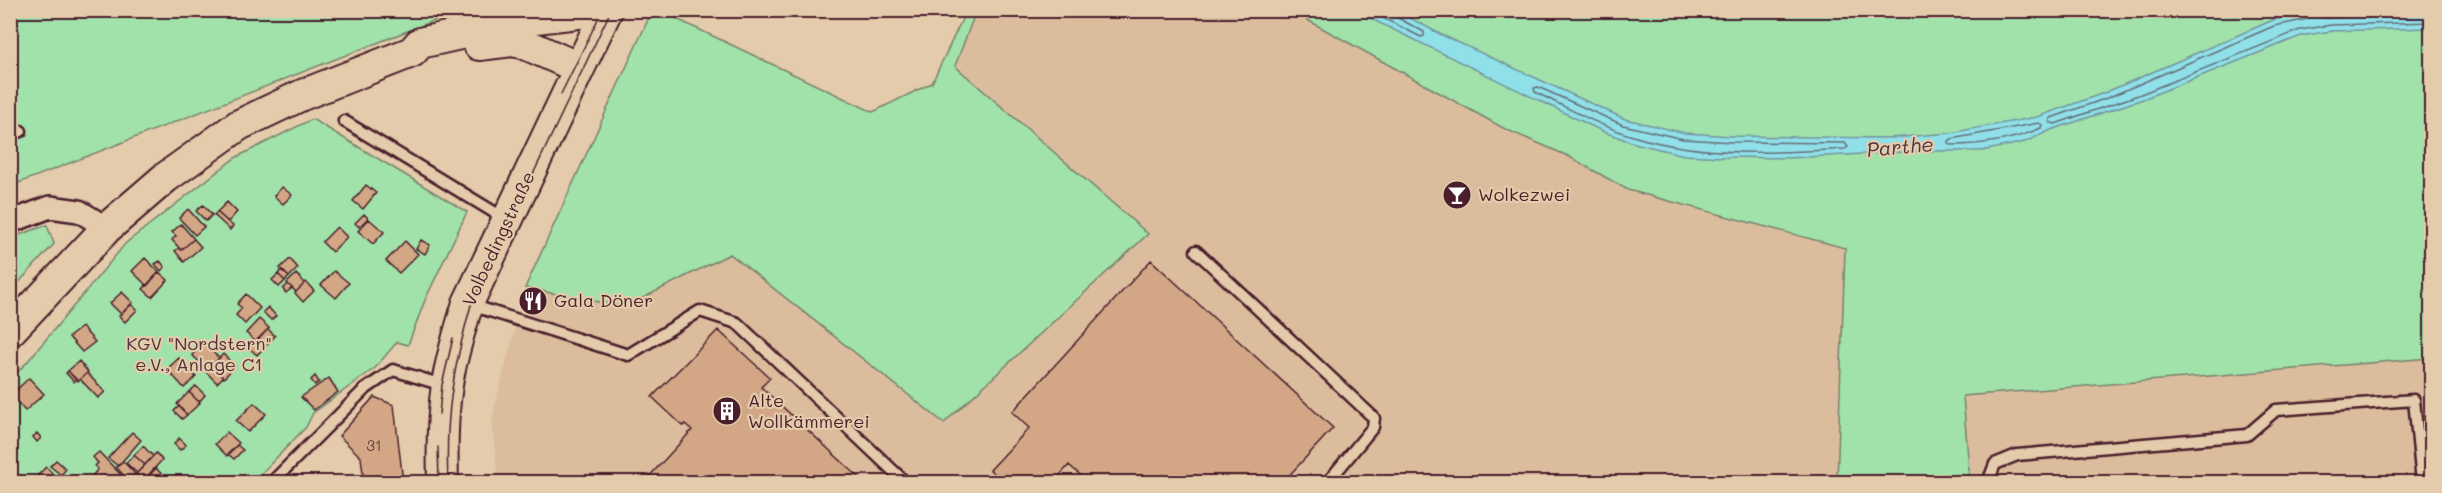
<svg xmlns="http://www.w3.org/2000/svg" width="2442" height="493" font-family="Mali,sans-serif">
	<rect width="100%" height="100%" fill="#e3cbab"/>
	<filter id="ink" filterUnits="userSpaceOnUse"><feTurbulence type="fractalNoise" baseFrequency=".0167" numOctaves="2"/><feDisplacementMap in="SourceGraphic" scale="12" xChannelSelector="R" yChannelSelector="G"/><feConvolveMatrix kernelMatrix="1 2 1 2 8 2 1 2 1" color-interpolation-filters="sRGB"/></filter>
	<g filter="url(#ink)">
		<path fill="#dbbd9e" d="M976,11H1291L1505,129L1568,156L1628,190L1845,248L1837,482H498L492,418L525,288L625,307L730,254L944,423L1147,234L955,66Z
			M2431,358V482H1970L1963,396Z"/>
		<path fill="#a1e2ab" stroke="#76806b" stroke-width="1.5" d="M11,11H452L438,19L11,186Z
			M652,11H660L873,112L932,83L966,11H976L955,66L1148,234L944,423L730,254L625,307L525,288Z
			M1291,11H2425L2432,27L2431,358L1963,396L1970,482H1837L1845,248L1628,190L1568,156L1505,129Z
			M312,119L467,212L425,300L408,345L397,342L375,368L313,413L306,427L253,482H11L10,380L28,361L126,243L235,158Z
			M47,225L54,244L11,291V238Z"/>
		<path fill="#8fe0e8" stroke="#73939c" stroke-width="1.5" d="M2345,10L2431,12V28L2331,31L2301,36L2143,99L2051,130L2025,142L1982,151H1924L1787,158L1723,157L1684,155L1634,143L1604,132L1355,11H1397L1440,34L1625,119L1685,133L1732,136L1890,138L1950,133L2037,117L2104,93L2273,20L2309,13Z"/>
		<g fill="none" stroke-linecap="round" stroke-linejoin="round">
			<path stroke="#666c77" stroke-width="1.5" d="M1367,10L1421,37L1424,36V32L1398,18L1396,10
				M2312,10L2308,19L2274,26L2107,98L2051,118L2049,122L2055,124L2141,94L2300,30L2331,25L2432,22
				M2319,10V16L2322,18L2432,14
				M1538,87L1623,125L1683,139L1732,142L1845,143L1848,147L1845,149C1775,153 1703,157 1636,137C1601,127 1568,108 1535,92L1534,88Z
				M2039,123L2042,125L2041,128C2012,141 1983,145 1951,145L1948,143L1951,139Z"/>
		</g>
		<path fill="#d3a786" stroke="#4a1f2b" stroke-width="1.5" d="M366,185L376,193L363,209L353,201Z
			M282,187L292,195L283,204L274,196Z
			M227,202L237,212L228,222L217,212Z
			M203,205L212,215L206,221L196,211Z
			M188,209L204,227L195,235L179,218Z
			M217,212L233,226L230,230L214,215Z
			M364,214L368,218L359,227L355,223Z
			M369,219L384,232L373,244L358,231Z
			M181,224L194,239L181,250L172,240L176,236L172,232Z
			M337,227L347,237L332,252L322,242Z
			M194,239L201,247L184,262L175,251L179,248L181,250Z
			M421,240L430,245L425,254L416,249Z
			M405,241L418,254L399,273L386,261Z
			M145,258L159,272L147,286L132,271Z
			M290,259L298,268L289,277L280,268Z
			M1151,260L1333,428L1283,482H1088L1069,465L1054,482H1004L990,470L1029,428L1012,412Z
			M160,261L165,267L161,271L155,264Z
			M281,270L289,277L285,281L278,274Z
			M334,271L349,283L336,298L321,285Z
			M159,272L168,280L152,297L143,289Z
			M278,274L285,281L279,287L272,280Z
			M296,274L305,283L296,292L287,283Z
			M306,282L314,291L303,302L295,293Z
			M288,284L292,288L286,293L283,289Z
			M122,292L133,303L121,314L110,303Z
			M246,294L260,308L245,324L236,315L242,308L237,304Z
			M131,304L137,310L125,322L119,316Z
			M268,307L276,316L271,320L263,312Z
			M259,319L269,328L256,342L246,333Z
			M82,327L95,342L82,352L69,337Z
			M268,329L275,336L257,355L249,348Z
			M718,330L770,378L761,387L864,482H644L692,430L685,424L683,426L652,397Z
			M203,343L219,358L208,370L192,355Z
			M223,354L235,366L224,378L212,366Z
			M179,358L196,377L184,388L167,369Z
			M79,361L88,372L78,381L68,371Z
			M212,366L223,377L217,383L206,372Z
			M68,371L76,380L74,382L66,373Z
			M87,373L105,392L98,398L80,379Z
			M315,376L319,382L315,385L311,380Z
			M29,378L44,394L25,411L11,395Z
			M329,378L338,392L314,410L301,397Z
			M196,386L205,395L199,402L189,392Z
			M189,392L200,403L187,415L177,404Z
			M374,397L394,405L403,482H364L361,457L339,436Z
			M254,403L266,414L248,432L236,421Z
			M179,406L187,415L182,419L174,411Z
			M132,432L141,440L118,466L108,458Z
			M227,432L239,443L227,456L215,444Z
			M37,433L41,438L37,442L33,437Z
			M179,438L186,445L180,450L174,444Z
			M237,445L243,450L234,459L228,454Z
			M143,446L153,456L145,465L134,455Z
			M99,452L121,475L113,482L105,476L99,482H87L98,469L95,466L98,463L93,457Z
			M156,453L162,460L143,481L136,474Z
			M134,455L145,465L137,473L126,463Z
			M56,460L66,469L61,475L50,466Z
			M123,461L135,474L128,480L116,467Z
			M46,467L54,475L47,482H34L32,481Z
			M156,468L165,478L160,482H152L147,478Z
			M2336,478V482H2282Z"/>
		<g fill="none" stroke-linecap="round" stroke-linejoin="round">
			<g stroke="#4a1f2b" stroke-width="15">
				<path id="service" d="M344,121L507,220
					M10,135L21,131
					M1196,251L1374,418L1373,427L1328,482
					M471,305L628,355L700,311L737,323L905,482
					M272,482L364,390L393,370L446,386
					M1988,482L1995,464L2017,455L2247,435L2276,410L2414,400L2422,482"/>
			</g>
			<g stroke="#4a1f2b" stroke-width="26">
				<path id="minor" d="M10,222L50,207L79,211L107,228"/>
			</g>
			<g stroke="#4a1f2b" stroke-width="34">
				<path id="secondary" d="M479,45L512,41L523,43L579,68
					M10,331L107,228L165,178L239,125L302,95L412,52L420,43L528,19L603,10
					M443,482C442,450 442,417 447,385C451,357 460,330 468,303L607,10"/>
			</g>
			<use href="#service" stroke="#e3cbab" stroke-width="10"/>
			<use href="#minor" stroke="#e3cbab" stroke-width="21"/>
			<use href="#secondary" stroke="#e3cbab" stroke-width="30"/>
			<path stroke="#4a1f2b" stroke-width="1.5" d="M561,94L598,19
				M439,414L442,385L453,338
				M438,447L439,482
				M448,482C445,414 453,370 471,305L611,10"/>
		</g>
	</g>
	<defs>
		<g id="bar-disc" transform="scale(1.5)"><circle r="9.5" fill="#4a1f2b" stroke="#e3cbab"/><path d="M-6-5H6L.8 .8V4.5H3.5V6h-7V4.5H-.8V.8Z" fill="#fff"/></g>
		<g id="restaurant-disc" transform="scale(1.5)"><circle r="9.5" fill="#4a1f2b" stroke="#e3cbab"/><path d="M-5-6h1v4h1v-4h1v4h1v-4h1v5L-1.5 .5V6h-2V.5L-5-1ZM5-6V6H3V1.5H1.5Q1.5-4 5-6Z" fill="#fff"/></g>
		<g id="building-disc" transform="scale(1.5)"><circle r="9.5" fill="#4a1f2b" stroke="#e3cbab"/><path d="M-4-6H4V6H1V3H-1V6H-4ZM-2.5-4.3h1.7v1.8h-1.7ZM.8-4.3h1.7v1.8H.8ZM-2.5-1h1.7V.8h-1.7ZM.8-1h1.7V.8H.8Z" fill="#fff"/></g>
	</defs>
	<g fill-rule="evenodd">
		<use href="#bar-disc" x="1457" y="195"/>
		<use href="#restaurant-disc" x="533" y="301"/>
		<use href="#building-disc" x="727" y="411"/>
	</g>
	<g text-anchor="middle" stroke-width="4.5" stroke-linejoin="round" paint-order="stroke">
		<g font-size="15" fill="#6c4142">
			<text x="374" y="451">31</text>
		</g>
		<g font-size="18" fill="#4a1f2b" stroke="#e3cbab" text-anchor="start">
			<text x="1478" y="201">Wolkezwei</text>
			<text x="554" y="307">Gala Döner</text>
			<text x="748" y="407">Alte<tspan x="748" dy="21">Wollkämmerei</tspan></text>
		</g>
		<g font-size="18" fill="#4a1f2b" stroke="#e3cbab">
			<text transform="translate(499 239) rotate(-65)" y="6">Volbedingstraße</text>
		</g>
		<g font-size="18" fill="#533238" stroke="#e3cbab">
			<text x="199" y="350">KGV "Nordstern"<tspan x="199" dy="21">e.V., Anlage C1</tspan></text>
		</g>
		<g font-size="20" font-style="italic" fill="#51323e" stroke="#e3cbab">
			<text transform="translate(1900 147) rotate(-5)" y="7">Parthe</text>
		</g>
	</g>
	<rect width="2442" height="493" fill="none" stroke="#e3cbab" stroke-width="36"/>
	<rect x="18" y="18" width="2406" height="457" fill="none" stroke="#4a1f2b" stroke-width="2" filter="url(#ink)"/>
</svg>
